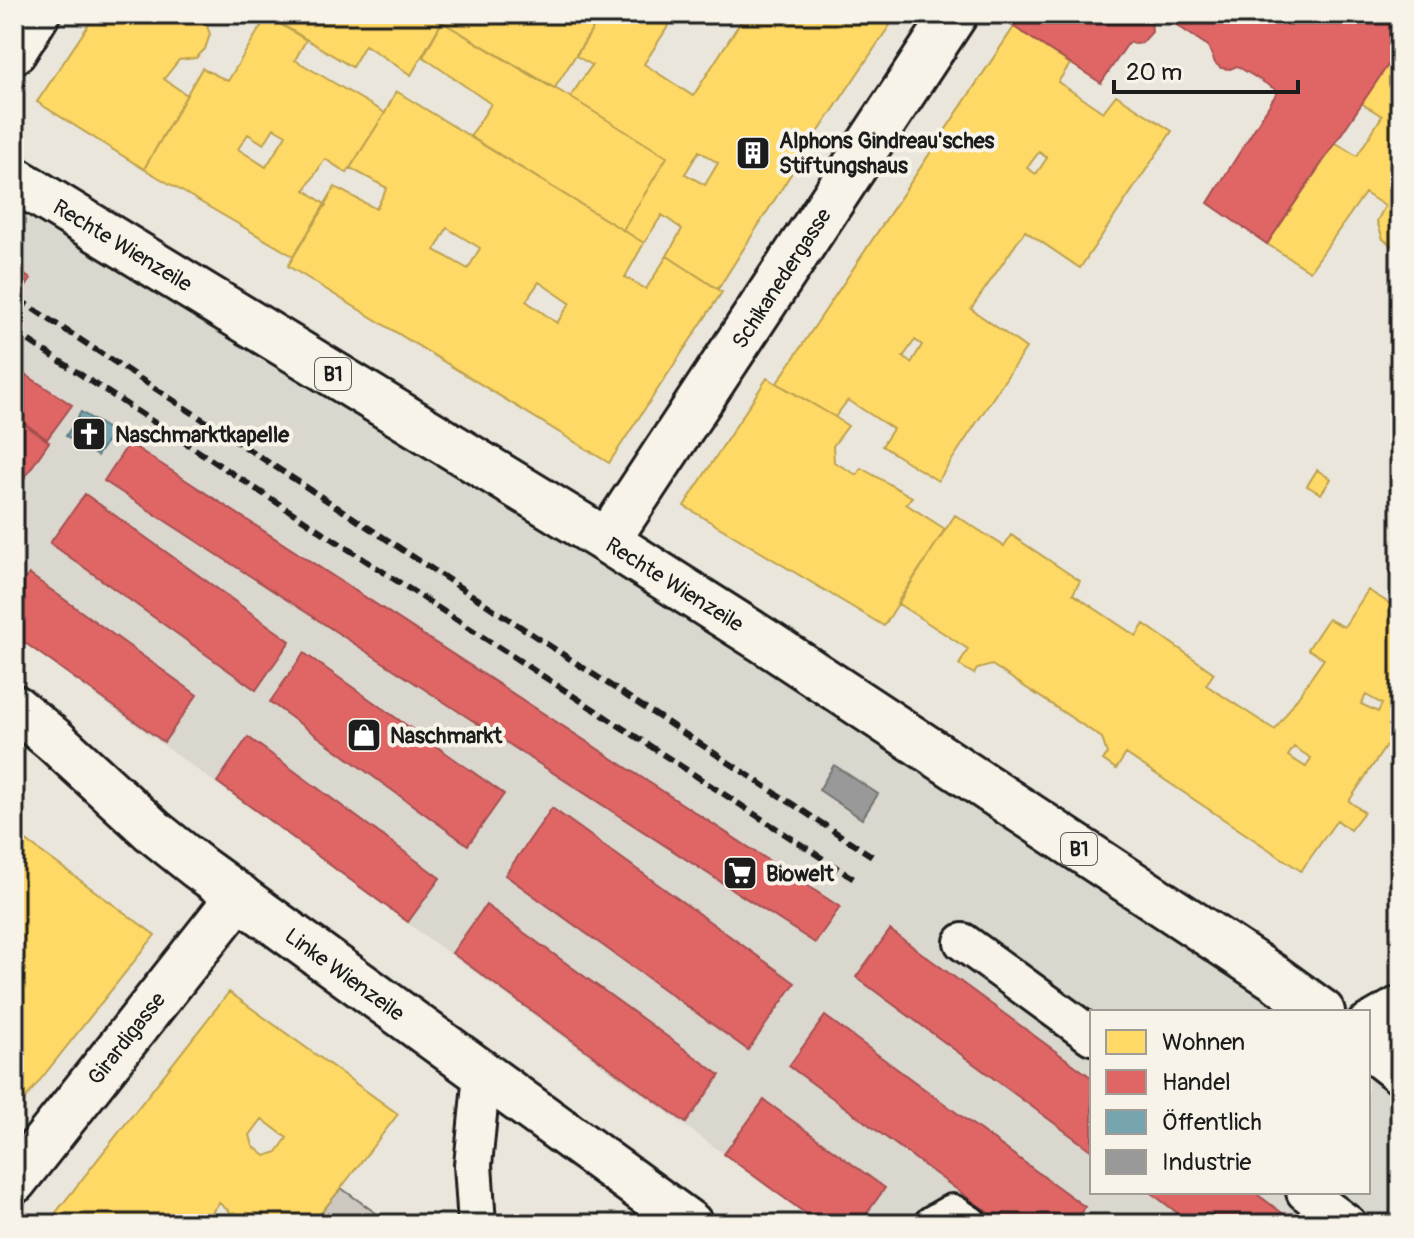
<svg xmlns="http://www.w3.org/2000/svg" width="1414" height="1238" font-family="Pangolin,sans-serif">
	<rect width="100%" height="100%" fill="#eae6dc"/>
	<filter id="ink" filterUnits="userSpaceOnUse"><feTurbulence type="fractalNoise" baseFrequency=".0125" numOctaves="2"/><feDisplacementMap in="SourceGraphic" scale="16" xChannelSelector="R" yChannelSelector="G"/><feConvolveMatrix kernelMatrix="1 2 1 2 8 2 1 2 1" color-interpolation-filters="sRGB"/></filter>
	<g filter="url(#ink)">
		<path fill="#dad7ce" d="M14,196L1289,994L1310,1012H1092V1192H1368V1063L1400,1091V1224H820L14,636Z"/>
		<path fill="#ccc8c0" stroke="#74726e" stroke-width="2" d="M341,1188L391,1224H312Z"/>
		<path fill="#ffd966" stroke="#bba050" stroke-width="2" fill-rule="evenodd" d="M96,14H209L205,21L210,34L205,49L196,58L179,60L164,79L187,95L144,169L37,102Z
			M276,14H602L554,89L442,22L411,75L365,45L352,67L273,19Z
			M602,14H676L644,64L693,96L745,15L743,14H767L777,21L781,14H873L890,25L803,155L718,289L667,256L682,229L662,215L644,243L623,230L667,157L570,97L592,65L576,56ZM699,151L718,163L705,185L685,174Z
			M267,16L306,40L295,60L385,113L347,173L325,159L305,190L326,205L293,256L144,169L202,68L228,81ZM274,128L286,135L266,167L238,149L248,134L264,144Z
			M442,22L570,97L667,157L623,230L470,137L491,104L423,57Z
			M1014,27L1070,64L1058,82L1103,112L1116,95L1172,131L1080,268L1025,231L971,309L1026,348L938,481L882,446L893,429L848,400L835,417L777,383ZM1039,152L1047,158L1036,174L1027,168ZM915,340L922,345L911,363L903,357Z
			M1400,47V251L1383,239L1377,221L1385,206L1365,193L1310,271L1267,244L1336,143L1357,156L1382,116L1361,103Z
			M396,91L644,243L625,277L646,289L667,256L722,292L609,463L288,266L335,187L376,209L387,188L350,168L385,113ZM447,228L480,248L468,269L435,250ZM539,282L570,303L557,323L526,301Z
			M767,378L835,417L848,426L833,446L834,462L857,475L861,468L912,497L906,504L945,529L884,626L684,506Z
			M1317,470L1331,479L1321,494L1307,486Z
			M955,515L1004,546L1011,535L1080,581L1073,594L1136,636L1144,624L1214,673L1206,685L1275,730L1324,659L1308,649L1328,619L1344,627L1368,590L1400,610V733L1396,731L1349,801L1364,812L1350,830L1337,820L1301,871L1126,754L1116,769L1103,760L1107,754L1102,738L992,665L977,669L974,674L959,665L968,649L897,603ZM1366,695L1382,704L1378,712L1361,704ZM1294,747L1311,758L1306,767L1288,756Z
			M14,832L155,935L14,1113Z
			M229,992L398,1114L341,1188L312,1224H245L219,1203L203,1224H47ZM262,1119L287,1138L277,1152L265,1156L253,1146L250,1135Z"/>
		<path fill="#e06666" stroke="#a55050" stroke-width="2" d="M1008,14H1149L1147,15L1151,20L1152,32L1142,43L1135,44L1129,42L1101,83L1014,27L1005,20Z
			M1160,14H1375L1400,31V47L1267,244L1208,203L1278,91L1237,66L1230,69L1221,68L1215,63L1208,46Z
			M18,271L31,279L14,305V272Z
			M14,367L72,405L47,439L14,416Z
			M14,417L49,442L14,493Z
			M129,443L840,907L815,943L104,481Z
			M85,494L290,641L256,690L50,543Z
			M29,574L197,695L164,742L14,635V595Z
			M304,653L504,794L468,845L270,702Z
			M248,737L440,878L408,922L217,782Z
			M552,808L795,983L748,1050L505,875Z
			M486,905L720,1075L686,1123L452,953Z
			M890,930L1092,1078V1151L856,977Z
			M825,1016L1085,1207L1073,1224H1004L789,1066Z
			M764,1100L885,1188L859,1224H820L724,1154Z
			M1150,1192H1254L1297,1224H1192Z"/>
		<path fill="#76a5af" stroke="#5b7c83" stroke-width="2" d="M81,412L113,432L97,456L66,436Z"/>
		<path fill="#999" stroke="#747474" stroke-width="2" d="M834,765L878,794L862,819L819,790Z"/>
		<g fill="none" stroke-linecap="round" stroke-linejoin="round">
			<g stroke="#1c1c1c" stroke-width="42">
				<path id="service" d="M963,942L1092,1036
					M1305,1192L1348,1224
					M477,1224L473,1165L482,1074
					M933,1224L952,1213L969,1224"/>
			</g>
			<g stroke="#1c1c1c" stroke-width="50">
				<path id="minor" d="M607,541L955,14
					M1368,1027L1400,1009
					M14,1181L239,896"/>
			</g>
			<g stroke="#1c1c1c" stroke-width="50">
				<path id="tertiary" d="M14,51L37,14"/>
			</g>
			<g stroke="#1c1c1c" stroke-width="50">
				<path id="primary" d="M14,179L607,541L766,642L1275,978L1322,1012
					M14,707L54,740L153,831L198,867L690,1224
					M1368,1046L1400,1071"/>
			</g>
			<use href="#service" stroke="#f7f3e8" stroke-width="36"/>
			<use href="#minor" stroke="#f7f3e8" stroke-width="44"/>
			<use href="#tertiary" stroke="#f7f3e8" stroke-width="44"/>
			<use href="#primary" stroke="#f7f3e8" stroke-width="44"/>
			<path stroke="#1c1c1c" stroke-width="6" stroke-dasharray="12 6" stroke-linecap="butt" d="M18,299L872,856
				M14,331L857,881"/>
		</g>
	</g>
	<defs>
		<g id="building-square" transform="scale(1.8)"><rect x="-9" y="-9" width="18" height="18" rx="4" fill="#1c1c1c" stroke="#f7f3e8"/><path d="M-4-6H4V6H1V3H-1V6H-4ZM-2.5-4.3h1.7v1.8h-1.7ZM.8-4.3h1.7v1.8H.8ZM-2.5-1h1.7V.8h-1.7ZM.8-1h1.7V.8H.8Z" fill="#fff"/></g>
		<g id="church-square" transform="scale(1.8)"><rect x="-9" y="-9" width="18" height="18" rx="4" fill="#1c1c1c" stroke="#f7f3e8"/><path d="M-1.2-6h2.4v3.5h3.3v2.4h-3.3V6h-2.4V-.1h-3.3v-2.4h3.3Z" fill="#fff"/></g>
		<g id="shop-square" transform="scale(1.8)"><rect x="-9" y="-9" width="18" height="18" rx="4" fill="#1c1c1c" stroke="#f7f3e8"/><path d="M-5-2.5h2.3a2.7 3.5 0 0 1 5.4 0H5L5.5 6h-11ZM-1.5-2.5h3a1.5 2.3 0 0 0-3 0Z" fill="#fff"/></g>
		<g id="supermarket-square" transform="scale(1.8)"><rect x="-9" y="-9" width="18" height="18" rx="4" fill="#1c1c1c" stroke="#f7f3e8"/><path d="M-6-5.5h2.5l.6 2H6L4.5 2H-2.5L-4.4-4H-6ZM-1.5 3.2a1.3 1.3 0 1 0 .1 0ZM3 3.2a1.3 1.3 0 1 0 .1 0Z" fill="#fff"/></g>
	</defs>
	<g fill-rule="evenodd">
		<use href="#building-square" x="753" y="153"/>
		<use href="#church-square" x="89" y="434"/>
		<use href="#shop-square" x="364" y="735"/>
		<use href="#supermarket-square" x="740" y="873"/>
	</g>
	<g text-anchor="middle" stroke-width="8" stroke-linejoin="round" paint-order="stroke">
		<g fill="#f7f3e8" stroke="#5e5c59" stroke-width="2">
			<rect x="315" y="358" width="36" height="32" rx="6"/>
			<rect x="1061" y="833" width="36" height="32" rx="6"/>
		</g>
		<g font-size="20" font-weight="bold" fill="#1c1c1c">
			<text x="333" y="381">B1</text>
			<text x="1079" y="856">B1</text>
		</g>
		<g font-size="22" font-weight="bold" fill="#1c1c1c" stroke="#f7f3e8" text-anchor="start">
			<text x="779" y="148">Alphons Gindreau'sches<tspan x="779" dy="25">Stiftungshaus</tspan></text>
			<text x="115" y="442">Naschmarktkapelle</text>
			<text x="390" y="743">Naschmarkt</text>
			<text x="766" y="881">Biowelt</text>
		</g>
		<g font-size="22" fill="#1c1c1c" stroke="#f7f3e8">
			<text transform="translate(123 245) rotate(31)" y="8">Rechte Wienzeile</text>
			<text transform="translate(781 278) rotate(-57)" y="8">Schikanedergasse</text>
			<text transform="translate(675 584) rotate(32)" y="8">Rechte Wienzeile</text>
			<text transform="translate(345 974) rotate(36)" y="8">Linke Wienzeile</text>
			<text transform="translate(126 1038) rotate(-52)" y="8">Girardigasse</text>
		</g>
	</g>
	<rect width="1414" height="1238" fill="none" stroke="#f7f3e8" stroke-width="48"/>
	<rect x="24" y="24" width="1366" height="1190" fill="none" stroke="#1c1c1c" stroke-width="3" filter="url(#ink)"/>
	<rect x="1090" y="1010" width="280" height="184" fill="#f7f3e8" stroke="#9f9d96" stroke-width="2"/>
	<rect x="1106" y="1030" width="40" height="24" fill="#ffd966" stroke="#9f9d96" stroke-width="2"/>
	<text x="1162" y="1050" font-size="24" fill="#1c1c1c">Wohnen</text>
	<rect x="1106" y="1070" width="40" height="24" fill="#e06666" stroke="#9f9d96" stroke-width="2"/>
	<text x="1162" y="1090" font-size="24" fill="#1c1c1c">Handel</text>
	<rect x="1106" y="1110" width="40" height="24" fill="#76a5af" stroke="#9f9d96" stroke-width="2"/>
	<text x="1162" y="1130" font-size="24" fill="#1c1c1c">Öffentlich</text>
	<rect x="1106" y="1150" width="40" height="24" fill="#999999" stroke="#9f9d96" stroke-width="2"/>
	<text x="1162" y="1170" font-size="24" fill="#1c1c1c">Industrie</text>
	<path d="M1114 80v12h184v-12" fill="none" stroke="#1c1c1c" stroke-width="4"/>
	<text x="1126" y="80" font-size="24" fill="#1c1c1c" stroke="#f7f3e8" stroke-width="6" paint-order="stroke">20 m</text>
</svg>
